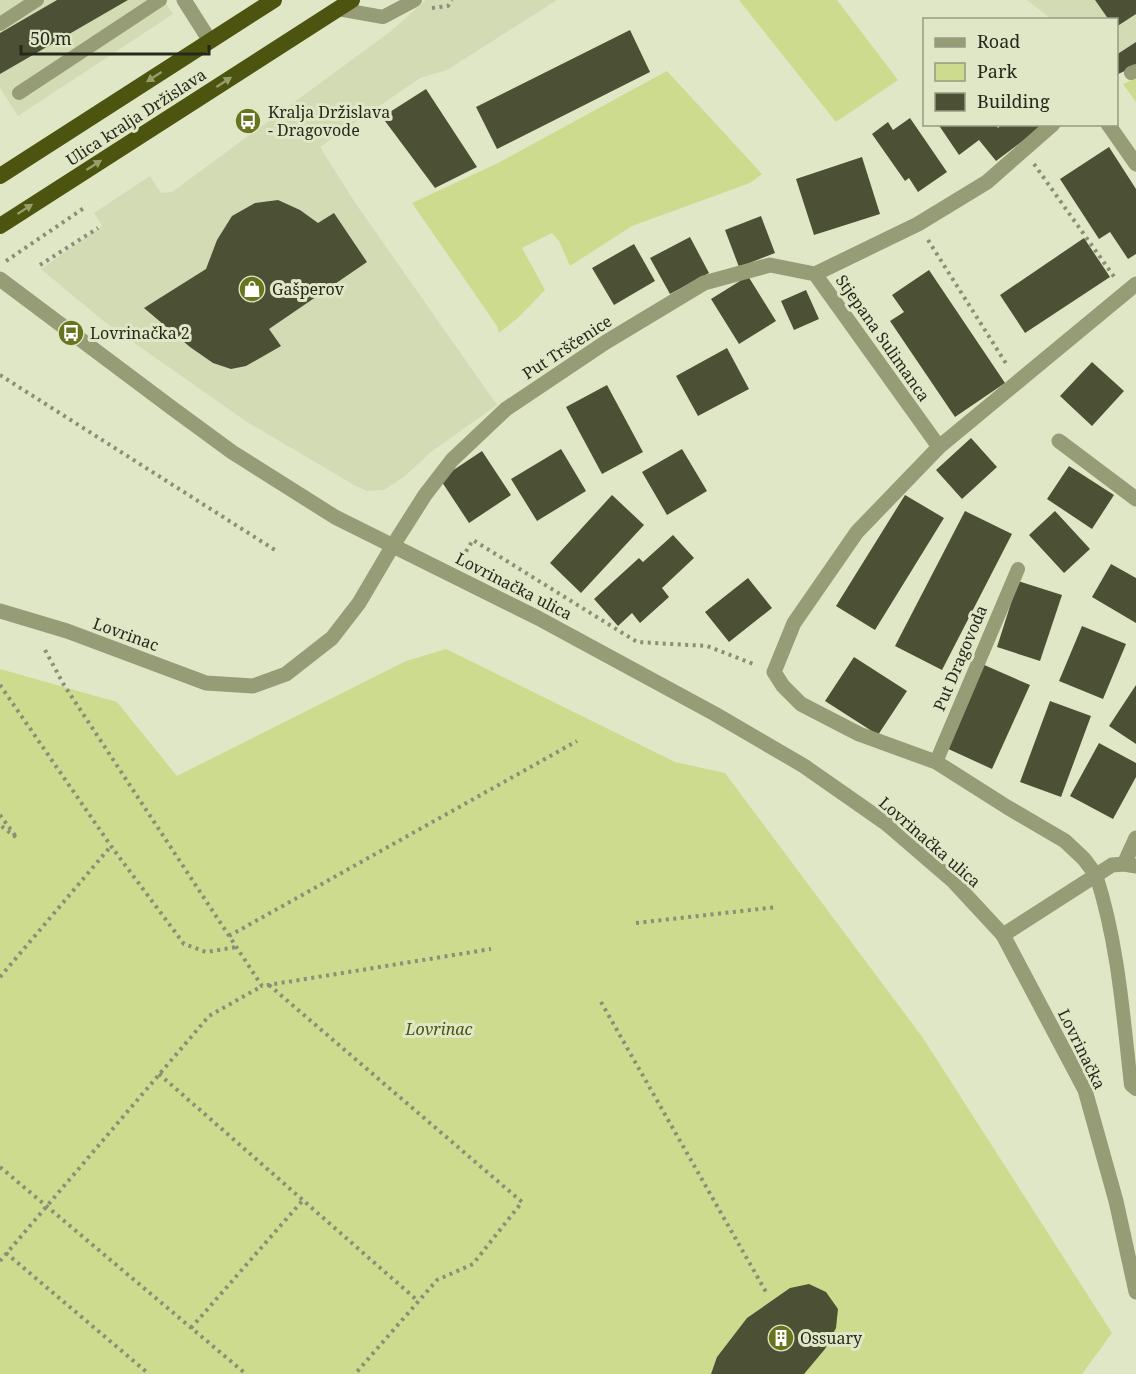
<svg xmlns="http://www.w3.org/2000/svg" width="1136" height="1374" font-family="'Noto Serif',serif">
	<rect width="100%" height="100%" fill="#e0e7c6"/>
	<path fill="#d3dbb4" d="M0,0H164L173,14L18,116L0,88Z
		M426,0H557L447,70L420,78L320,147L356,204L497,405L431,452L404,477L384,490L367,491L354,485L247,422L106,323L41,269L102,226L94,213L150,176L161,193L172,192L391,31Z
		M1027,0H1136V66L1117,74L1116,20L1051,19Z"/>
	<path fill="#cddb8f" d="M739,0H837L898,80L836,122Z
		M667,71L762,174L750,183L632,226L570,266L559,241L552,233L522,248L545,290L519,317L499,333L497,326L412,203L498,163Z
		M1136,78V102L1123,84Z
		M446,649L675,762L725,773L923,1038L1112,1333L1082,1374H0V669L117,702L177,776L406,661Z"/>
	<path fill="#4c5135" d="M57,0H128L0,74V33Z
		M1095,0H1136V14L1116,27V20H1109Z
		M630,30L650,72L497,149L476,107Z
		M1136,42V66L1116,75V55Z
		M426,89L477,167L435,188L382,117Z
		M910,118L947,172L918,192L909,178L905,181L872,134L888,122L893,130Z
		M938,124H995L998,128L1002,124H1037L1040,128L996,161L979,140L959,155Z
		M1109,147L1136,189V254L1128,259L1110,232L1099,239L1060,179Z
		M862,157L880,214L814,235L796,179Z
		M278,200L300,210L318,223L334,213L367,262L269,329L281,346L246,366L231,369L213,363L190,347L144,308L206,269L217,240L232,216L255,203Z
		M761,216L775,253L739,267L725,230Z
		M690,237L709,273L670,294L650,258Z
		M1084,238L1110,277L1025,333L1000,295Z
		M634,244L655,281L614,305L592,268Z
		M929,270L1005,383L955,417L890,321L904,312L892,295Z
		M748,276L776,321L739,344L711,299Z
		M806,290L819,319L794,330L781,301Z
		M727,348L749,389L698,416L676,376Z
		M1092,362L1124,391L1092,426L1060,396Z
		M607,385L643,452L602,474L566,407Z
		M971,438L997,467L962,499L936,470Z
		M561,449L586,491L537,521L511,479Z
		M682,449L707,491L667,515L642,472Z
		M482,451L511,495L469,523L440,479Z
		M1069,466L1114,495L1092,529L1047,499Z
		M612,495L644,525L581,593L550,563Z
		M905,495L944,518L875,630L836,606Z
		M965,511L1012,534L942,670L895,646Z
		M1055,511L1090,549L1064,573L1029,535Z
		M673,535L694,558L662,588L669,597L640,623L632,613L618,626L594,599L639,558L643,562Z
		M1111,564L1136,578V623L1092,597Z
		M748,578L772,608L729,642L705,612Z
		M1018,581L1062,595L1040,661L997,647Z
		M1082,626L1126,644L1103,699L1059,681Z
		M854,657L907,691L878,735L825,701Z
		M982,664L1030,685L992,769L944,747Z
		M1136,685V744L1109,726Z
		M1050,701L1091,716L1061,797L1020,782Z
		M1099,743L1136,763V777L1113,819L1070,796Z
		M809,1284L826,1292L838,1309L836,1328L825,1349L804,1374H711L717,1357L747,1318L790,1288Z"/>
	<g fill="none" stroke-linecap="round" stroke-linejoin="round">
		<path stroke="#8a8f78" stroke-width="4" stroke-dasharray="3 4.5" stroke-linecap="butt" d="M432,8L448,6L452,0
			M1034,164L1115,278
			M928,240L1007,365
			M6,261L84,208
			M40,265L98,228
			M0,375L275,550
			M462,558L473,540L637,642L707,646L756,665
			M45,650L64,685L262,986L491,949
			M0,685L111,846L184,944L206,952L237,947
			M0,815L17,838L0,825
			M636,923L777,907
			M229,936L577,741
			M0,977L111,846
			M269,985L522,1202L473,1264L437,1280L355,1374
			M601,1002L766,1292
			M159,1074L418,1301
			M0,1167L246,1374
			M6,1253L149,1374
			M0,1261L209,1016L262,986
			M191,1328L303,1200"/>
		<path stroke="#959c76" stroke-width="14" d="M338,9L383,17L415,0
			M0,24L37,0
			M1131,73L1136,71
			M19,93L160,0
			M936,762L1018,569
			M1096,875C1118,943 1123,1014 1131,1085L1136,1089"/>
		<path stroke="#959c76" stroke-width="15" d="M184,0L210,41
			M1108,124L1136,164
			M815,274L918,224L987,182L1053,124
			M815,274L939,447
			M1059,441L1136,499
			M392,547L425,495L452,460L506,409L606,342L704,283L770,265L815,274
			M1124,864L1136,838
			M1096,875L1084,859L1065,841L1007,807L936,762L859,734L801,704L783,686L774,672L794,623L857,532L939,447L1136,284
			M1003,935L1112,865L1124,864L1136,866"/>
		<path stroke="#959c76" stroke-width="15" d="M0,279L172,408L232,452L335,517L538,618L715,714L804,766L887,824L952,880L1003,935L1085,1090L1116,1201L1136,1292
			M0,611L67,631L206,683L253,686L286,674L332,638L359,603L392,547"/>
		<path stroke="#4c540f" stroke-width="16" d="M0,176L274,0
			M0,226L352,0"/>
	</g>
	<defs><path id="oneway-solid" d="M-6-.8H1V-3.2L6.5 0L1 3.2V.8H-6Z" transform="scale(1.5)"/></defs>
	<g fill="#969e6a">
		<use href="#oneway-solid" transform="translate(154 77) rotate(147)"/>
		<use href="#oneway-solid" transform="translate(224 82) rotate(-33)"/>
		<use href="#oneway-solid" transform="translate(94 165) rotate(-33)"/>
		<use href="#oneway-solid" transform="translate(25 209) rotate(-33)"/>
	</g>
	<defs>
		<g id="bus-disc" transform="scale(1.35)"><circle r="9.5" fill="#69741f" stroke="#e0e7c6"/><path d="M-5-6H5V4H4V6H2V4H-2V6H-4V4H-5ZM-3.5-4V0h7V-4ZM-3.5 1.2v1.5H-2V1.2ZM2 1.2v1.5H3.5V1.2Z" fill="#fff"/></g>
		<g id="shop-disc" transform="scale(1.35)"><circle r="9.5" fill="#69741f" stroke="#e0e7c6"/><path d="M-5-2.5h2.3a2.7 3.5 0 0 1 5.4 0H5L5.5 6h-11ZM-1.5-2.5h3a1.5 2.3 0 0 0-3 0Z" fill="#fff"/></g>
		<g id="building-disc" transform="scale(1.35)"><circle r="9.5" fill="#69741f" stroke="#e0e7c6"/><path d="M-4-6H4V6H1V3H-1V6H-4ZM-2.5-4.3h1.7v1.8h-1.7ZM.8-4.3h1.7v1.8H.8ZM-2.5-1h1.7V.8h-1.7ZM.8-1h1.7V.8H.8Z" fill="#fff"/></g>
	</defs>
	<g fill-rule="evenodd">
		<use href="#bus-disc" x="248" y="121"/>
		<use href="#shop-disc" x="252" y="289"/>
		<use href="#bus-disc" x="71" y="333"/>
		<use href="#building-disc" x="781" y="1338"/>
	</g>
	<g text-anchor="middle" stroke-width="6" stroke-linejoin="round" paint-order="stroke">
		<g font-size="16" fill="#26281c" stroke="#e0e7c6" text-anchor="start">
			<text x="268" y="118">Kralja Držislava<tspan x="268" dy="18">- Dragovode</tspan></text>
			<text x="272" y="295">Gašperov</text>
			<text x="90" y="339">Lovrinačka 2</text>
			<text x="800" y="1344">Ossuary</text>
		</g>
		<g font-size="16" fill="#26281c" stroke="#e0e7c6">
			<text transform="translate(136 117) rotate(-33)" y="6">Ulica kralja Držislava</text>
			<text transform="translate(883 338) rotate(55)" y="6">Stjepana Sulimanca</text>
			<text transform="translate(567 347) rotate(-33)" y="6">Put Trščenice</text>
			<text transform="translate(514 586) rotate(27)" y="6">Lovrinačka ulica</text>
			<text transform="translate(126 634) rotate(20)" y="6">Lovrinac</text>
			<text transform="translate(960 658) rotate(-67)" y="6">Put Dragovoda</text>
			<text transform="translate(930 842) rotate(41)" y="6">Lovrinačka ulica</text>
			<text transform="translate(1082 1049) rotate(64)" y="6">Lovrinačka</text>
		</g>
		<g font-size="16" font-style="italic" fill="#4a530b" stroke="#e0e7c6">
			<text x="439" y="1035">Lovrinac</text>
		</g>
	</g>
	<rect x="923" y="18" width="195" height="108" fill="#e0e7c6" stroke="#969b82" stroke-width="1.5"/>
	<rect x="935" y="38" width="30" height="9" fill="#959c76" stroke="#969b82" stroke-width="1.5"/>
	<text x="977" y="48" font-size="18" fill="#26281c">Road</text>
	<rect x="935" y="63" width="30" height="18" fill="#cddb8f" stroke="#969b82" stroke-width="1.5"/>
	<text x="977" y="78" font-size="18" fill="#26281c">Park</text>
	<rect x="935" y="93" width="30" height="18" fill="#4c5135" stroke="#969b82" stroke-width="1.5"/>
	<text x="977" y="108" font-size="18" fill="#26281c">Building</text>
	<path d="M21 45v9h188v-9" fill="none" stroke="#26281c" stroke-width="3"/>
	<text x="30" y="45" font-size="18" fill="#26281c" stroke="#e0e7c6" stroke-width="4.5" paint-order="stroke">50 m</text>
</svg>
